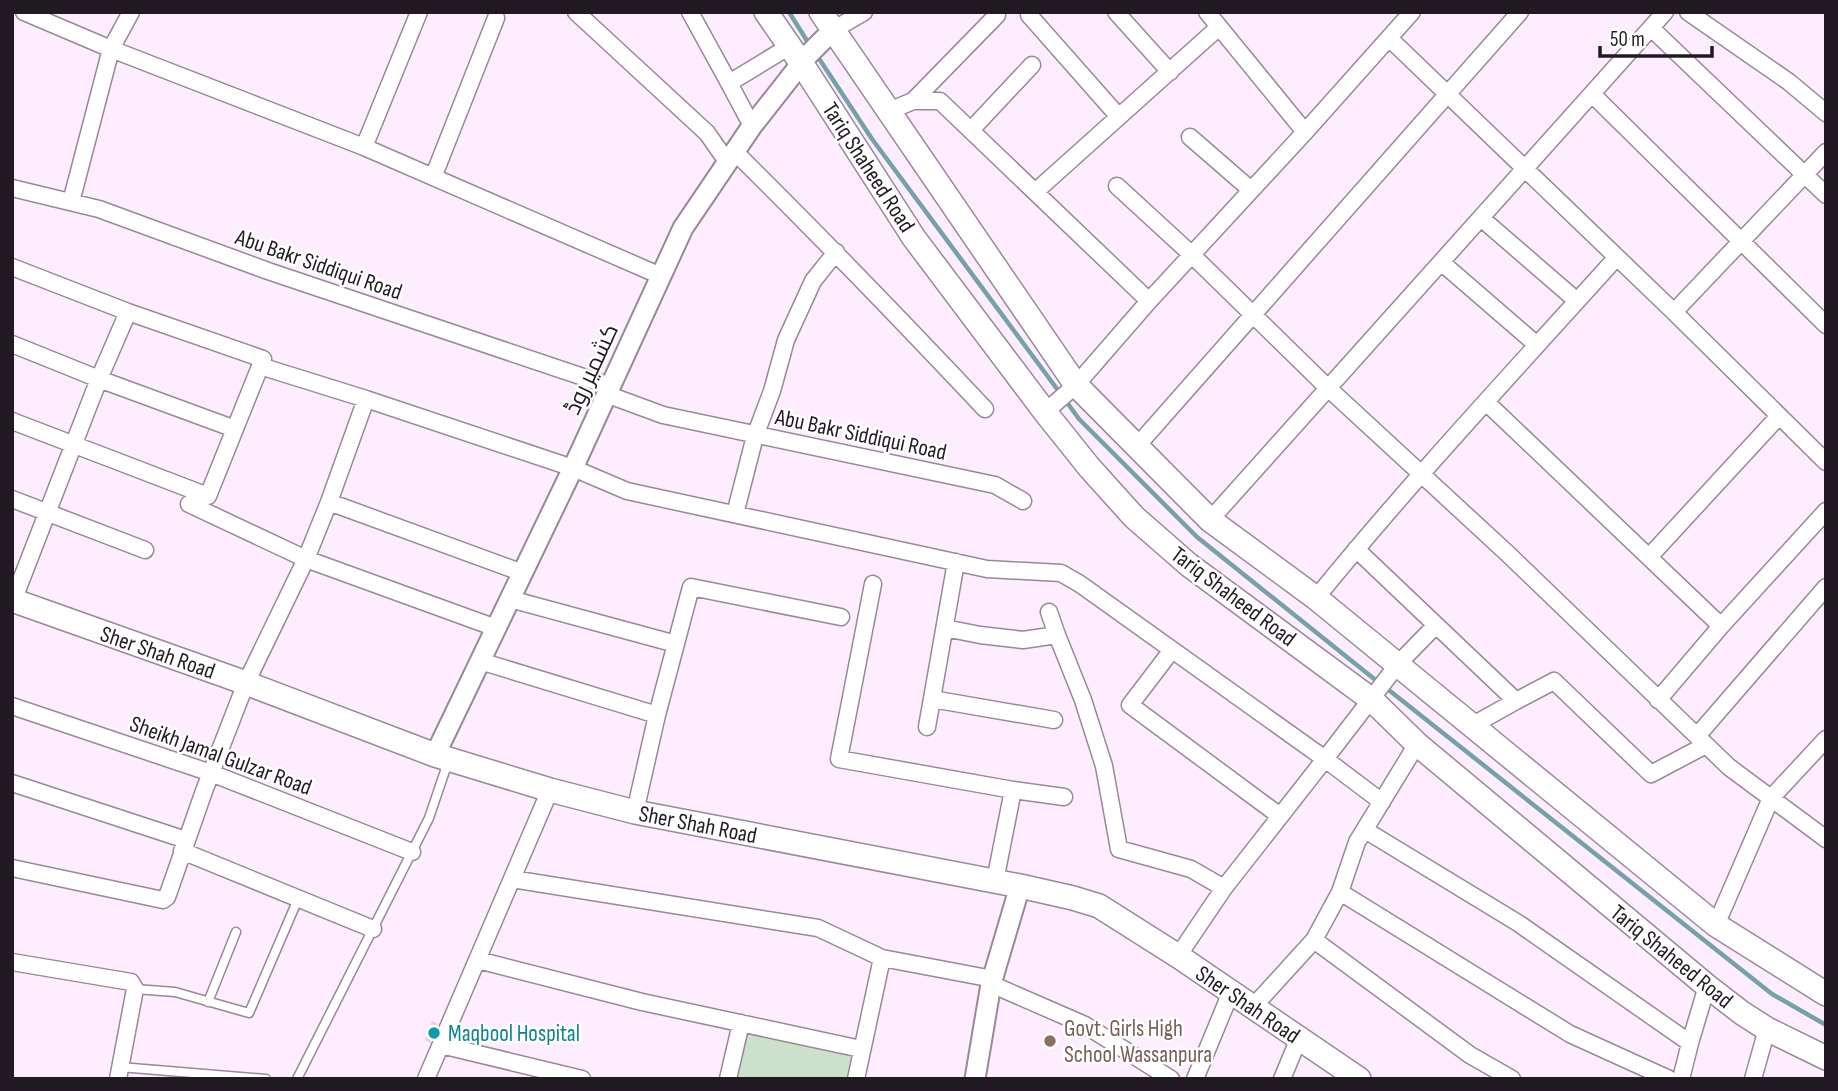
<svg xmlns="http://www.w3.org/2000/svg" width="1838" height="1091" font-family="'Sofia Sans Condensed',Cairo,sans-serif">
	<rect width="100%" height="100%" fill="#fdedfe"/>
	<path fill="#cbe1cb" d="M741,1023L861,1049L856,1079H728Z"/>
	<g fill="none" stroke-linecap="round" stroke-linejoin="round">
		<path stroke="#74a2a8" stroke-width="4.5" d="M789,12L809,44
			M816,54L872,139L1060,393
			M1066,401L1079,419L1197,537L1378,682
			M1385,687L1772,994L1826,1025"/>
	</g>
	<path fill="#e9cdeb" d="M432,1021L438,1024L430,1043L425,1040Z"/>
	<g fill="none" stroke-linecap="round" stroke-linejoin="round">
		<g stroke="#99879a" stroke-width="11">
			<path id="service" d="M135,989L175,992L249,1013L298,899
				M208,1002L236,932
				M120,1067L266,1079
				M297,1079L429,818L448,762"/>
		</g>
		<g stroke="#99879a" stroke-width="19">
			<path id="minor" d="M24,12L111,49L364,147L661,276
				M576,12L707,133L728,163
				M690,12L729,83
				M1116,12L1170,72
				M1207,12L1305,132
				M1688,12L1789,82L1826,113
				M1029,15L1119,117
				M1651,28L1826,195
				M833,30L864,12
				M1389,38L1674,312L1826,462
				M1592,94L1826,325
				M913,101L997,15L995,12
				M889,111L913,101H940L1149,301
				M752,126L729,83L790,46
				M971,130L1032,65
				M1190,137L1251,190
				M364,147L419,12
				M735,152C820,236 903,322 985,409
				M434,175L496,18
				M1117,186L1191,254L1328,388L1508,554L1729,767L1826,839
				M12,188L99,209L268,271L610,386
				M1035,192L1219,27
				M71,202L111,49L131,12
				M1481,218L1577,301
				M1441,262L1537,345
				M12,267L128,312L99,379L13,601
				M1674,312L1826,152
				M12,344L99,379L235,429
				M606,394L663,415L995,485L1023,501
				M366,399L573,468L627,491L987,569L1061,573L1080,584L1325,759L1398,664L1436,625
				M1486,402L1721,626
				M1045,412L1076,385L1149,301L1305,132L1412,12
				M12,421L208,496L263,359L128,312
				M1137,446L1520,12
				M12,499L145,550
				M329,502L523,573
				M189,504L306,559L496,628
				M735,514L755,436L772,391L786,340L813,281L836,252
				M1210,520L1665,12
				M1356,549L1516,701L1554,681L1651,774L1706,745
				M1649,557L1779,416
				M873,584L839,759L1013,790
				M1316,598C1412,480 1515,370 1617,257
				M510,599L676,644
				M1049,612L1057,635L1083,700L1104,766L1119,849L1191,869L1224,888L1178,956
				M945,628L980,635L1023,640L1057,635
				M1172,650L1130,705L1280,816
				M480,661L657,715L635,812
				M932,699L1054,720
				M1658,700L1721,626L1826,511
				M12,706L211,773L412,852
				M657,715L691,587L841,617
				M1473,725L1516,701
				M927,727L956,562
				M1697,736L1826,587
				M12,783L186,840
				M1365,830L1518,923L1690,1043
				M182,851L373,929
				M12,868L163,900L167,897L204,791L246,683L306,559L329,502L366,399L260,366
				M512,879L818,928L882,958L993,979
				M995,881L1013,790L1064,797
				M1224,888L1325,759L1382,802
				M1340,892L1570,1034L1669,1079
				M1716,925L1771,798L1826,739
				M1314,940L1470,1055L1512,1079
				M478,960L642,1002L861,1049
				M12,962L131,982L135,989L118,1079
				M991,984L1085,1025L1171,1079
				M1253,1007L1314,940L1340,892L1357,842L1417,744
				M441,1045L582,1079
				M426,1079L550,790
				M728,1079L741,1023
				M856,1079L882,958
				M1195,1079L1231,992
				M1282,1079L1299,1038
				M1681,1079L1690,1043L1707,986
				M1753,1079L1767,1029"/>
		</g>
		<g stroke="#99879a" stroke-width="23">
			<path id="tertiary" d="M435,755L573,468L683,228L752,126L807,56L833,30
				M975,1079L991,984L1020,886"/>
		</g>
		<g stroke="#99879a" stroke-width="26">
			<path id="secondary" d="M766,12L802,64L914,238L1045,412L1089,467L1134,517L1189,565L1372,700L1417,744L1707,986L1742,1013L1767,1029L1826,1058
				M821,12L1076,385L1210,520L1316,598L1716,925L1826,994
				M12,600L246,683L435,755L550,790L635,812L1020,886L1073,898L1099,906L1178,956L1359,1079"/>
		</g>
		<use href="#service" stroke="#fff" stroke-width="8"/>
		<use href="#minor" stroke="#fff" stroke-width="16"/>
		<use href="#tertiary" stroke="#fff" stroke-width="19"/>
		<use href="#secondary" stroke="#fff" stroke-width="23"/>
	</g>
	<circle fill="#0f9aa8" stroke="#fff" stroke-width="2.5" cx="434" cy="1033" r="7"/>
	<circle fill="#8d6e63" stroke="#fff" stroke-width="2.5" cx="1050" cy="1041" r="7"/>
	<g text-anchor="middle" stroke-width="5" stroke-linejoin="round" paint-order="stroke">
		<g font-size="23" fill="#211a22" stroke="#fff">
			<text transform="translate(869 167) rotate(57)" y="8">Tariq Shaheed Road</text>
			<text transform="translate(319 264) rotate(19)" y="8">Abu Bakr Siddiqui Road</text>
			<text transform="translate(591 369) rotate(-65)" y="8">کشمیر روڈ</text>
			<text transform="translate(861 434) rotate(12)" y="8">Abu Bakr Siddiqui Road</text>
			<text transform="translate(1234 596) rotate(37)" y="8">Tariq Shaheed Road</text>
			<text transform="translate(158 652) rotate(19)" y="8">Sher Shah Road</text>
			<text transform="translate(221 755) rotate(20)" y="8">Sheikh Jamal Gulzar Road</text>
			<text transform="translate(698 824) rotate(11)" y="8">Sher Shah Road</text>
			<text transform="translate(1672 956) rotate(39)" y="8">Tariq Shaheed Road</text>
			<text transform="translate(1248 1004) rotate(34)" y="8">Sher Shah Road</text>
		</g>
		<g font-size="23" fill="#785e54" stroke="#fff" text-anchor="start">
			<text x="1064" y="1036">Govt. Girls High<tspan x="1064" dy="26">School Wassanpura</tspan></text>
		</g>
		<g font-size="23" fill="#0d838f" stroke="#fff" text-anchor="start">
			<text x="448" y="1041">Maqbool Hospital</text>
		</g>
	</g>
	<rect width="1838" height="1091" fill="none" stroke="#211a22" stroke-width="28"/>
	<path d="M1600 46v10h112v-10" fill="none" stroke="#211a22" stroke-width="3.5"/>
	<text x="1610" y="46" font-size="21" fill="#211a22" stroke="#ffffff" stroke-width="5" paint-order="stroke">50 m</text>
</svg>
